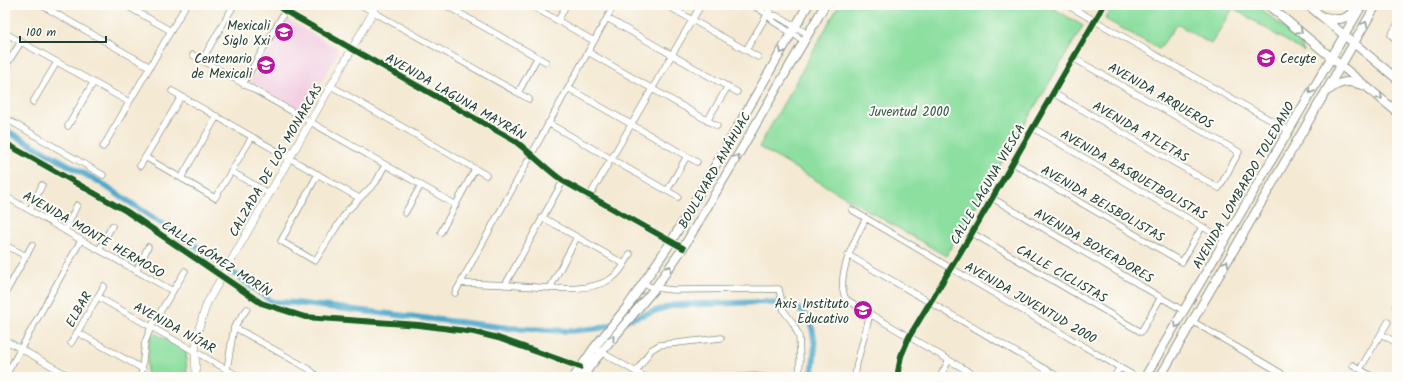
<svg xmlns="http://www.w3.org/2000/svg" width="1402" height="382" font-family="Kalam,sans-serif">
	<rect width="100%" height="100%" fill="#fdfcf7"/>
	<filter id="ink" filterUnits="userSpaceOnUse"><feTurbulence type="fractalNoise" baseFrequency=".025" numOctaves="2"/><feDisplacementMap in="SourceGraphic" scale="8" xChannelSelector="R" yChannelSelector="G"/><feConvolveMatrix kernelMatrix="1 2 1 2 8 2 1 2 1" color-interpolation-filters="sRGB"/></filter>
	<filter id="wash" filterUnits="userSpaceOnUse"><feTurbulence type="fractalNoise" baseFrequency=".012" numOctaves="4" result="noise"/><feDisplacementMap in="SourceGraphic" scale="16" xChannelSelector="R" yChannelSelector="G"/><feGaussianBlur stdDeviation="0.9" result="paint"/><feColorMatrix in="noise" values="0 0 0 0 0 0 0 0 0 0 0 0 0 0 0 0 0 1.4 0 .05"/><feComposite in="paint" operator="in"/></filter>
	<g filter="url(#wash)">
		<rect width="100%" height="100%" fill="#f4e9d3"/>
		<path fill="#f2cfe2" d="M286,19L337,48L338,52L305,113L250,82Z"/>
		<path fill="#8ddfa0" stroke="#568e6a" d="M839,5H1048L1083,26L946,256L759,147Z
			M1113,5H1256L1298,39L1304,52L1233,8L1211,44L1177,24L1159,49L1105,19Z
			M156,334L186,351L187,377H146L150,335Z"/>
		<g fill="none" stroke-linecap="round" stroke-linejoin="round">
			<path stroke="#4ca8ca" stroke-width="6" d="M5,130L101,183L216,260L272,302L295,303L509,328L568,331L600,328L674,305L765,302L796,307L811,320L815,346L812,377"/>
		</g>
	</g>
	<g filter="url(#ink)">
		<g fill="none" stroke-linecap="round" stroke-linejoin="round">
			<g stroke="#8a9384" stroke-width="7">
				<path id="minor" d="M41,5L150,67
					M125,5L171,31
					M277,5L285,11L515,141C532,154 546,169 563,181L683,248
					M361,5L529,99
					M445,5L546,62
					M530,5L594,41
					M666,5L758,57
					M752,5L767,14L777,16L808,34
					M1067,5L1288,130
					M767,14L774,22L804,41
					M607,18L737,92
					M558,21L566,5
					M1397,25L1391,35L1397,40
					M5,33L129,102
					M746,50L773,5
					M588,52L717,126
					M193,55L456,205
					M202,60L234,5
					M5,67L21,42
					M243,84L285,11
					M331,86L486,175
					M568,88L697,162
					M172,91L359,198
					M518,93L537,58
					M1053,93L1219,188L1239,152L1073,58
					M33,102L57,62
					M5,118L103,175
					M707,121L728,86
					M548,123L678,197
					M68,126L93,83
					M1033,128L1225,240
					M5,143L126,211L261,303L305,317L419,325L474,332L498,338L580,367
					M103,147L186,5
					M145,157L215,198L252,137
					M1013,163L1182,262L1202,227
					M5,164V163
					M140,166L181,97
					M232,172L270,194
					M318,174L281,241L315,261L346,212L376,182L385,165
					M181,178L217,116
					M667,191L687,156
					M5,196L81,240L173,291
					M589,197L701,5
					M992,198L1184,311
					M30,210L42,185
					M852,210L1136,377
					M405,213L421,185
					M542,217L624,264
					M866,218C856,237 834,278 846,299L870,314L978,377
					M65,231L77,205
					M441,232L475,169
					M972,233L1141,332L1161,297
					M5,245L26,256
					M99,250L112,226
					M848,255L1059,377
					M136,271L148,247
					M461,283C480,284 499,284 519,286C547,287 583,294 609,280C620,274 625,263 630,254
					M643,284L655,288L673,290L779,289L784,311L793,323L799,336L800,360L799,377
					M505,285L563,181
					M550,288L577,237
					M455,293L614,5
					M5,294L32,245
					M98,297L240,377
					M1396,307L1397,305
					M1192,321L1281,373
					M234,327L309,369L318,377
					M77,332L143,369
					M1381,334L1397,343
					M5,340L71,377
					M71,343L104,286
					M594,348L645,377
					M1353,365L1373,377
					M227,369L234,327L247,309
					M1360,369L1388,322
					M636,372L651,350L659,345L721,338
					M5,377L81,240
					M141,377L145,342L151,327L185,271
					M732,377L756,376L763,377
					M855,377L857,363L870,314
					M897,377L901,356L909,337L972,233L1104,5
					M940,377L949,360
					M1114,377L1120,367"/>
			</g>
			<g stroke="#8a9384" stroke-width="8">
				<path id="tertiary" d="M196,377L195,351L199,328L207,303L377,5"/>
			</g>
			<g stroke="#8a9384" stroke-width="10">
				<path id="secondary" d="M1268,5L1397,112
					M1308,5L1397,79
					M1325,17C1341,21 1345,20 1357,8
					M1329,90C1340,81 1349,80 1362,85
					M1145,377L1362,5
					M1160,377L1376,5"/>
			</g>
			<g stroke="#8a9384" stroke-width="10">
				<path id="primary" d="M574,377L594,348L627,307L671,242L808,5
					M583,377L590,366L655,288L683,248L742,148L825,5"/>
			</g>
			<use href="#minor" stroke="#fff" stroke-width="5.5"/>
			<use href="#tertiary" stroke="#fff" stroke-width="7"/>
			<use href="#secondary" stroke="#fff" stroke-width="8"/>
			<use href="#primary" stroke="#fff" stroke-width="8"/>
			<g stroke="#fdfcf7" stroke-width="8">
				<path id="cycleway" d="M277,5L285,11L515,141C532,154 546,169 563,181L683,248
					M5,143L126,211L261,303L305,317L419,325L474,332L498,338L580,367
					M897,377L901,356L909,337L972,233L1104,5"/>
			</g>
			<use href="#cycleway" stroke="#1b5e20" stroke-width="6"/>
		</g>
		<defs><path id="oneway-chevron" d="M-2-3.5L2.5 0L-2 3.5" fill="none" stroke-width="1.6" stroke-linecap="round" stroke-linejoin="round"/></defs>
		<g stroke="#8f9e9a">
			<use href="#oneway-chevron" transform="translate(1365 24) rotate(-60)"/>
			<use href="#oneway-chevron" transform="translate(1300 31) rotate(40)"/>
			<use href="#oneway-chevron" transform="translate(782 51) rotate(120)"/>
			<use href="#oneway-chevron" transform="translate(1311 91) rotate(120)"/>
			<use href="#oneway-chevron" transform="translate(1380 97) rotate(40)"/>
			<use href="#oneway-chevron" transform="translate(737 157) rotate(-59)"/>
			<use href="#oneway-chevron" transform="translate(1226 263) rotate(-60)"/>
			<use href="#oneway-chevron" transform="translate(669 268) rotate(-56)"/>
			<use href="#oneway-chevron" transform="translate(1177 325) rotate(121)"/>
			<use href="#oneway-chevron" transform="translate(612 338) rotate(-50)"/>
		</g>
	</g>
	<defs>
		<g id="school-disc" transform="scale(1)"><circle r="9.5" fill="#b5179e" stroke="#fdfcf7"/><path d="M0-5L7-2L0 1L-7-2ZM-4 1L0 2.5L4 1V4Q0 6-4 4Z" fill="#fff"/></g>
	</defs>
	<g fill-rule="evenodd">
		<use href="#school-disc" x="284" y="32"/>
		<use href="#school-disc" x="1266" y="58"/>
		<use href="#school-disc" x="266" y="65"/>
		<use href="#school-disc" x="863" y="310"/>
	</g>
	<g text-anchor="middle" stroke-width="4" stroke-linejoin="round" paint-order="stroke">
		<g font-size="13" fill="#1f3d34" stroke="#fdfcf7" text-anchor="end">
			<text x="270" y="30">Mexicali<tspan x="270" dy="15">Siglo Xxi</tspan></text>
			<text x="252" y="63">Centenario<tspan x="252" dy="15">de Mexicali</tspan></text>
			<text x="1280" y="63" text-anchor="start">Cecyte</text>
			<text x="849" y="308">Axis Instituto<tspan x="849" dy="15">Educativo</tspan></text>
		</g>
		<g font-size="13" fill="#1f3d34" stroke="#fdfcf7">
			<text transform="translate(1161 95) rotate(30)" y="5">AVENIDA ARQUEROS</text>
			<text transform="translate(456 96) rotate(30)" y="5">AVENIDA LAGUNA MAYRÁN</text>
			<text transform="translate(1141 131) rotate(30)" y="5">AVENIDA ATLETAS</text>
			<text transform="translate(275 160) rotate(-60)" y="5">CALZADA DE LOS MONARCAS</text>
			<text transform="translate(714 170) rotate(-60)" y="5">BOULEVARD ANÁHUAC</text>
			<text transform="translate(1134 174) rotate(30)" y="5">AVENIDA BASQUETBOLISTAS</text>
			<text transform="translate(987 184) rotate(-60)" y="5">CALLE LAGUNA VIESCA</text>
			<text transform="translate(1243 185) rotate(-60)" y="5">AVENIDA LOMBARDO TOLEDANO</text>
			<text transform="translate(1103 203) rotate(30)" y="5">AVENIDA BEISBOLISTAS</text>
			<text transform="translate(94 234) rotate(30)" y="5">AVENIDA MONTE HERMOSO</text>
			<text transform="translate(1094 245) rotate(30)" y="5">AVENIDA BOXEADORES</text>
			<text transform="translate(217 258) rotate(33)" y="5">CALLE GÓMEZ MORÍN</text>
			<text transform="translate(1062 273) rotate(30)" y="5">CALLE CICLISTAS</text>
			<text transform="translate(1031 302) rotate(30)" y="5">AVENIDA JUVENTUD 2000</text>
			<text transform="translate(78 309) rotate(-60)" y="5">ELBAR</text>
			<text transform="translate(175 327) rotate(29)" y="5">AVENIDA NÍJAR</text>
		</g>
		<g font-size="13" fill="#355d4a" stroke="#fdfcf7">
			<text x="909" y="116">Juventud 2000</text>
		</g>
	</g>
	<rect width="1402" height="382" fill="none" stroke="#fdfcf7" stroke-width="20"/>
	<path d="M20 36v6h86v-6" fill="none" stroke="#1f3d34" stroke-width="2"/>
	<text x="26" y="36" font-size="12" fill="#1f3d34" stroke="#fdfcf7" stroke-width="3" paint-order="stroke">100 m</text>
</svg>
